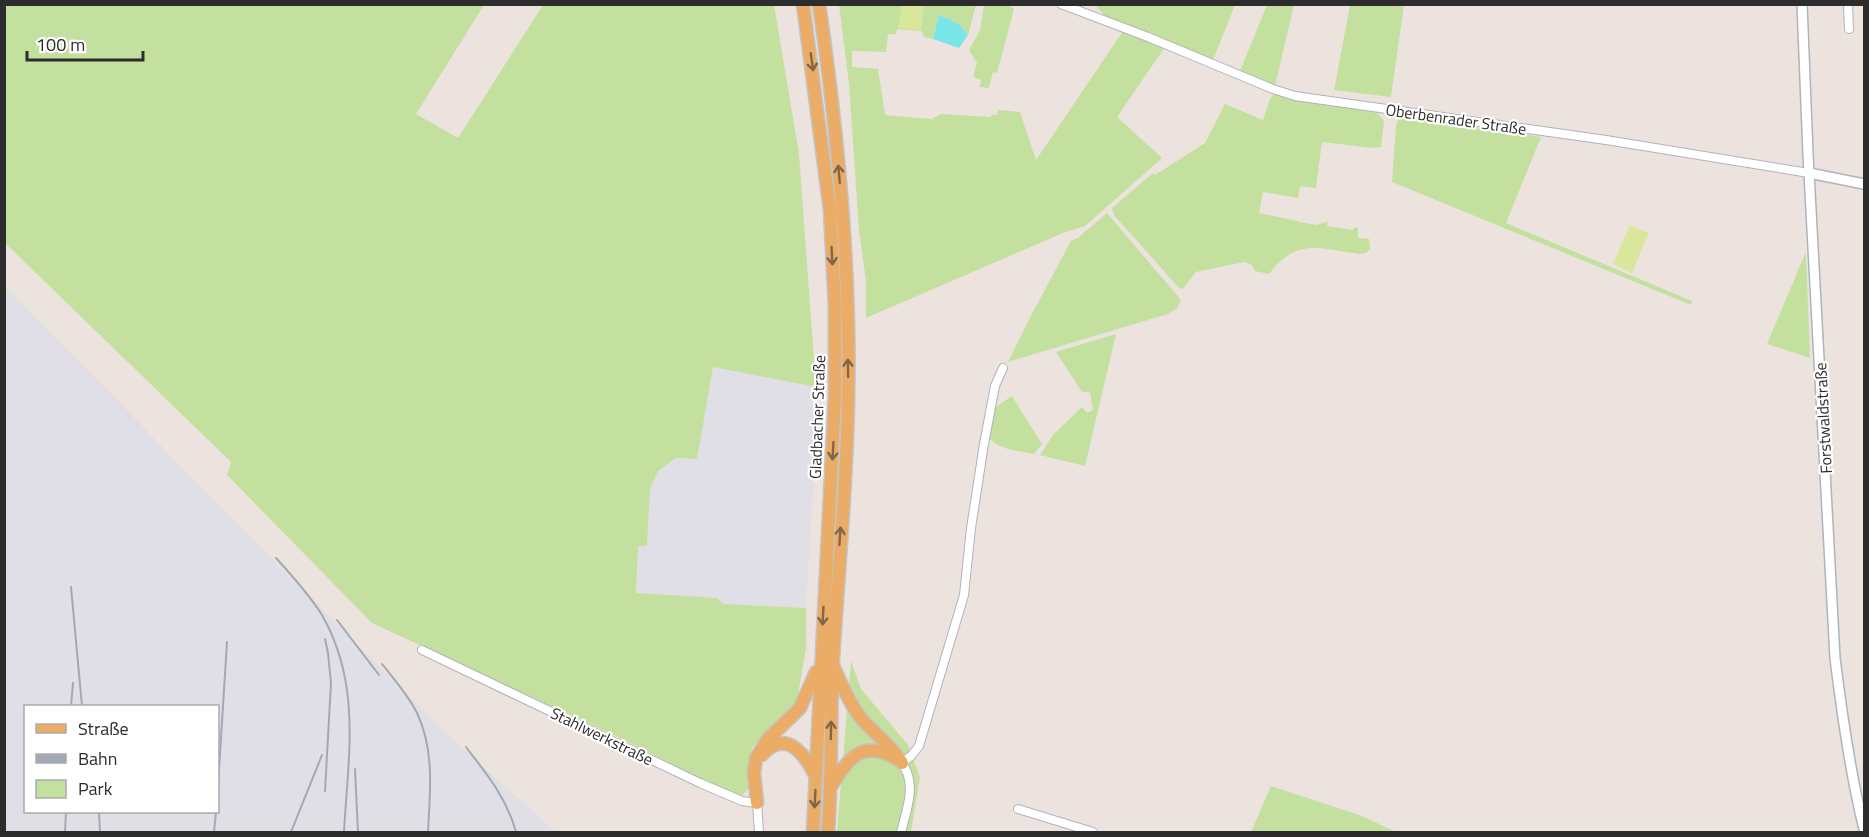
<svg xmlns="http://www.w3.org/2000/svg" width="1869" height="837" font-family="'Titillium Web',sans-serif">
	<rect width="100%" height="100%" fill="#ece3df"/>
	<path fill="#dfdfe5" fill-rule="evenodd" d="M5,286L294,581L443,730L556,832H5ZM26,706H218V812H26Z
		M713,367L816,387L819,391L806,608L723,604L717,598L636,594L638,546H647L650,489L658,471L676,458L697,459Z"/>
	<path fill="#c4e09e" d="M4,5H484L416,114L458,138L543,5H774L799,154L816,387L713,367L697,459L676,458L658,471L650,489L647,546H638L636,593L717,598L723,604L806,608V648L797,701L752,748L748,769V789L740,798L618,737L372,623L227,475L231,462L5,243Z
		M839,5H976L968,35L959,24L939,15L933,39L924,37L922,31L897,29L896,34H888L886,52L852,51V67L878,69L885,115L932,119L941,114L991,117V115H997L998,110L1020,112L1036,160L1123,31L1165,47L1117,117L1162,158L1085,226L1063,233L866,318V281L859,230L849,84Z
		M984,5H1008L1014,9L997,73L993,72L989,88L980,87L981,80L973,77L977,63L969,50L980,30Z
		M1095,5H1235L1213,60L1107,18Z
		M1267,5H1294L1275,86L1240,71Z
		M1350,5H1404L1391,97L1334,90Z
		M1275,93L1322,104L1376,111L1384,121L1381,147L1373,148L1322,142L1316,188L1300,186L1298,198L1263,192L1259,213L1298,221V222L1317,225L1328,221L1327,226L1353,230L1354,227L1358,228V238L1369,239L1370,249L1366,253L1359,254C1319,249 1297,237 1269,274L1255,271L1252,265L1244,262L1196,272L1183,289L1179,288L1114,215L1112,208L1153,173L1155,175L1205,143L1225,104L1263,120L1270,99Z
		M1400,115L1541,137L1506,223L1692,301L1691,305L1392,182L1396,125Z
		M1107,213L1181,300L1177,308L1168,314L1008,362L1033,312L1071,241L1079,237Z
		M1805,254H1806L1810,358L1767,344Z
		M1116,334L1085,466L1040,455L1053,435L1082,407L1087,413L1093,410L1090,392H1082L1056,352Z
		M1012,396L1042,444L1034,454C1020,451 997,450 989,437L994,408Z
		M851,661L861,689L908,745L920,777L911,832H837Z
		M1271,786L1362,816L1396,832H1251Z"/>
	<path fill="#d8e79b" d="M902,5H924L921,30L898,28Z
		M1630,225L1649,233L1632,273L1613,264Z"/>
	<path fill="#78e5e9" d="M939,15L959,24L968,35L959,48L933,39Z"/>
	<g fill="none" stroke-linecap="round" stroke-linejoin="round">
		<g stroke="#afb4bb" stroke-width="10">
			<path id="minor" d="M1061,4L1148,37L1273,89L1295,96L1606,140L1809,173
				M1848,4L1849,29
				M422,650L700,783L742,801L757,803L759,832
				M1018,809L1093,832
				M901,832C907,809 917,784 902,763L911,756L919,746L964,595L971,528L984,444L995,386L1003,368"/>
		</g>
		<g stroke="#afb4bb" stroke-width="12">
			<path id="tertiary" d="M1802,4L1808,154L1835,658C1842,715 1850,773 1864,829
				M1809,173L1864,184"/>
		</g>
		<g stroke="#c4c4c4" stroke-width="15">
			<path id="primary" d="M803,4L830,210L835,307V396L813,832
				M819,4C838,134 851,266 848,398C847,485 838,573 833,660C830,718 832,775 828,832
				M834,668C842,685 849,703 861,718C874,734 891,744 902,763
				M762,755C785,728 804,753 815,775
				M830,788C848,759 862,737 898,760
				M757,803L754,773L756,758L768,739L800,708L816,672"/>
		</g>
		<use href="#minor" stroke="#fff" stroke-width="8"/>
		<use href="#tertiary" stroke="#fff" stroke-width="9"/>
		<use href="#primary" stroke="#eaac67" stroke-width="12"/>
		<path stroke="#a1a9b5" stroke-width="2" d="M276,558C292,576 309,594 322,615C362,685 348,757 344,832
			M71,587L82,706
			M337,620L379,675
			M325,639L328,653L331,683L325,791
			M382,664C394,679 408,695 417,713C435,751 430,792 428,832
			M71,706L73,683
			M466,747C487,774 507,799 516,832
			M355,769L358,832
			M218,786L227,642
			M99,812L100,832
			M65,832L66,812
			M214,832L216,812
			M291,832L322,755"/>
	</g>
	<defs><path id="oneway-shaft" d="M-6 0H5M1.5-3L5.5 0L1.5 3" fill="none" stroke-width="1.6" stroke-linecap="round" stroke-linejoin="round" transform="scale(1.5)"/></defs>
	<g stroke="#826647">
		<use href="#oneway-shaft" transform="translate(812 62) rotate(82)"/>
		<use href="#oneway-shaft" transform="translate(839 174) rotate(-95)"/>
		<use href="#oneway-shaft" transform="translate(832 256) rotate(87)"/>
		<use href="#oneway-shaft" transform="translate(848 368) rotate(-91)"/>
		<use href="#oneway-shaft" transform="translate(833 451) rotate(93)"/>
		<use href="#oneway-shaft" transform="translate(840 536) rotate(-86)"/>
		<use href="#oneway-shaft" transform="translate(823 616) rotate(93)"/>
		<use href="#oneway-shaft" transform="translate(831 730) rotate(-89)"/>
		<use href="#oneway-shaft" transform="translate(815 799) rotate(93)"/>
	</g>
	<g text-anchor="middle" stroke-width="4.5" stroke-linejoin="round" paint-order="stroke">
		<g font-size="16" fill="#2c2c2c" stroke="#fff">
			<text transform="translate(1456 119) rotate(8)" y="6">Oberbenrader Straße</text>
			<text transform="translate(817 417) rotate(-88)" y="6">Gladbacher Straße</text>
			<text transform="translate(1823 418) rotate(-93)" y="6">Forstwaldstraße</text>
			<text transform="translate(602 736) rotate(26)" y="6">Stahlwerkstraße</text>
		</g>
	</g>
	<rect width="1869" height="837" fill="none" stroke="#2c2c2c" stroke-width="12"/>
	<rect x="24" y="705" width="195" height="108" fill="#ffffff" stroke="#ababab" stroke-width="1.5"/>
	<rect x="36" y="724" width="30" height="9" fill="#eaac67" stroke="#ababab" stroke-width="1.5"/>
	<text x="78" y="735" font-size="18" fill="#2c2c2c">Straße</text>
	<rect x="36" y="754" width="30" height="9" fill="#a1a9b5" stroke="#ababab" stroke-width="1.5"/>
	<text x="78" y="765" font-size="18" fill="#2c2c2c">Bahn</text>
	<rect x="36" y="780" width="30" height="18" fill="#c4e09e" stroke="#ababab" stroke-width="1.5"/>
	<text x="78" y="795" font-size="18" fill="#2c2c2c">Park</text>
	<path d="M27 51v9h116v-9" fill="none" stroke="#2c2c2c" stroke-width="3"/>
	<text x="36" y="51" font-size="18" fill="#2c2c2c" stroke="#ffffff" stroke-width="4.5" paint-order="stroke">100 m</text>
</svg>
